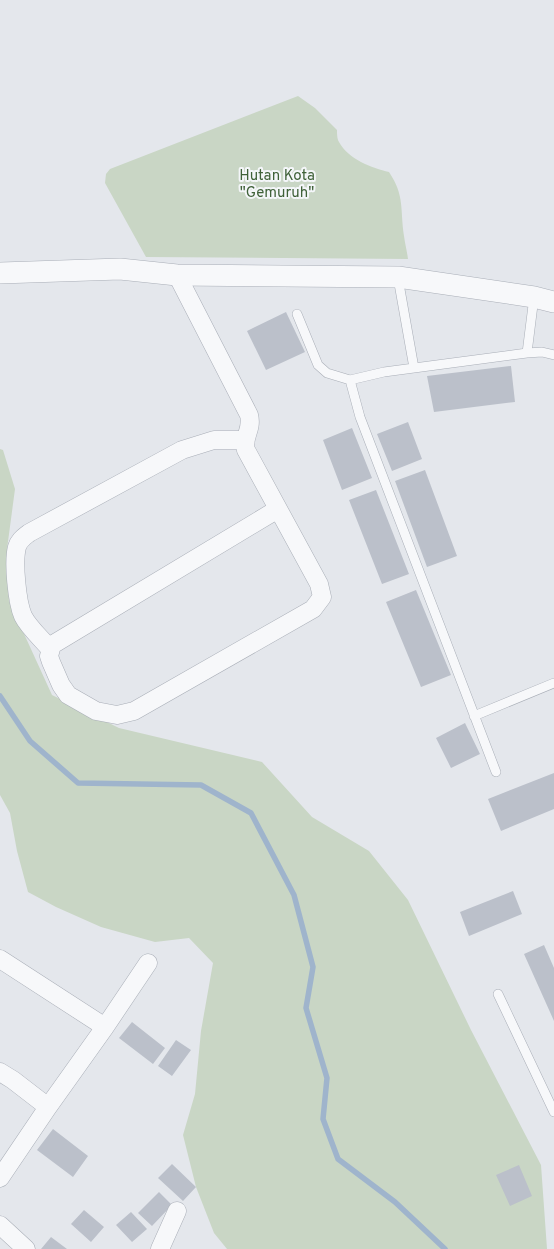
<svg xmlns="http://www.w3.org/2000/svg" width="554" height="1249" font-family="Overpass,sans-serif">
	<rect width="100%" height="100%" fill="#e4e7ec"/>
	<path fill="#c9d6c5" d="M298,96L315,108L337,130C337,133 337,139 339,142C348,159 372,168 389,172C405,196 400,209 404,236C405,244 407,251 408,259L146,257L105,183L106,174L110,169Z
		M0,449L3,450L15,489L7,549L9,601L52,695L119,728L262,762L312,817L369,851L408,900L471,1030L541,1165L547,1249H227L214,1233L196,1187L183,1135L195,1094L201,1031L213,963L189,938L155,942L101,927L56,907L28,892L17,851L10,813L0,795Z"/>
	<g fill="none" stroke-linecap="round" stroke-linejoin="round">
		<path stroke="#9fb4cc" stroke-width="5.5" d="M0,696L30,741L78,783L201,785L251,813L294,895L313,967L306,1008L327,1078L323,1119L338,1159L395,1202L445,1249"/>
	</g>
	<path fill="#bbc0ca" d="M286,312L305,352L266,370L247,331Z
		M511,366L515,402L434,412L427,376Z
		M408,422L422,459L392,471L377,434Z
		M352,428L372,478L342,490L323,440Z
		M425,470L457,556L427,567L395,481Z
		M376,490L409,574L382,584L349,500Z
		M416,590L451,675L421,687L386,602Z
		M465,723L480,754L451,768L436,738Z
		M554,773V809L501,831L488,799Z
		M513,891L522,914L469,936L460,912Z
		M544,945L554,968V1021L524,954Z
		M132,1022L165,1048L153,1064L119,1038Z
		M176,1040L191,1050L172,1076L158,1066Z
		M53,1129L88,1156L73,1177L37,1150Z
		M172,1164L196,1187L183,1201L158,1178Z
		M519,1165L532,1196L510,1206L496,1175Z
		M159,1192L172,1205L152,1226L138,1213Z
		M84,1210L104,1227L91,1242L71,1224Z
		M131,1212L147,1229L132,1242L116,1225Z
		M51,1237L67,1249H41Z"/>
	<g fill="none" stroke-linecap="round" stroke-linejoin="round">
		<g stroke="#a9aeb7" stroke-width="10">
			<path id="service" d="M398,278L414,368L527,353L534,297
				M297,314L318,365L327,373L350,380L384,372L414,368
				M527,353L542,352L554,355
				M350,380L360,417L496,772
				M474,716L554,683
				M498,994L554,1112"/>
		</g>
		<g stroke="#a9aeb7" stroke-width="19">
			<path id="minor" d="M177,275L249,415C253,430 242,437 246,450L319,584L322,597L313,609L134,711L117,715L96,711L68,695L61,685L51,662L49,656L52,645L278,509
				M50,649C42,639 29,628 23,616C17,602 13,562 17,547C19,540 24,537 29,533L182,450L214,440H245
				M0,959L105,1027
				M0,1072L13,1080L48,1107
				M0,1178L48,1107L105,1027L148,963
				M0,1225L26,1249
				M160,1249L177,1211"/>
		</g>
		<g stroke="#a9aeb7" stroke-width="22">
			<path id="tertiary" d="M0,273L120,269L177,275L398,277L534,297L554,302"/>
		</g>
		<use href="#service" stroke="#f7f8fa" stroke-width="9"/>
		<use href="#minor" stroke="#f7f8fa" stroke-width="18"/>
		<use href="#tertiary" stroke="#f7f8fa" stroke-width="21"/>
	</g>
	<g text-anchor="middle" stroke-width="4" stroke-linejoin="round" paint-order="stroke">
		<g font-size="15" fill="#3f6138" stroke="#f4f6f9">
			<text x="277" y="180">Hutan Kota<tspan x="277" dy="17">"Gemuruh"</tspan></text>
		</g>
	</g>
</svg>
